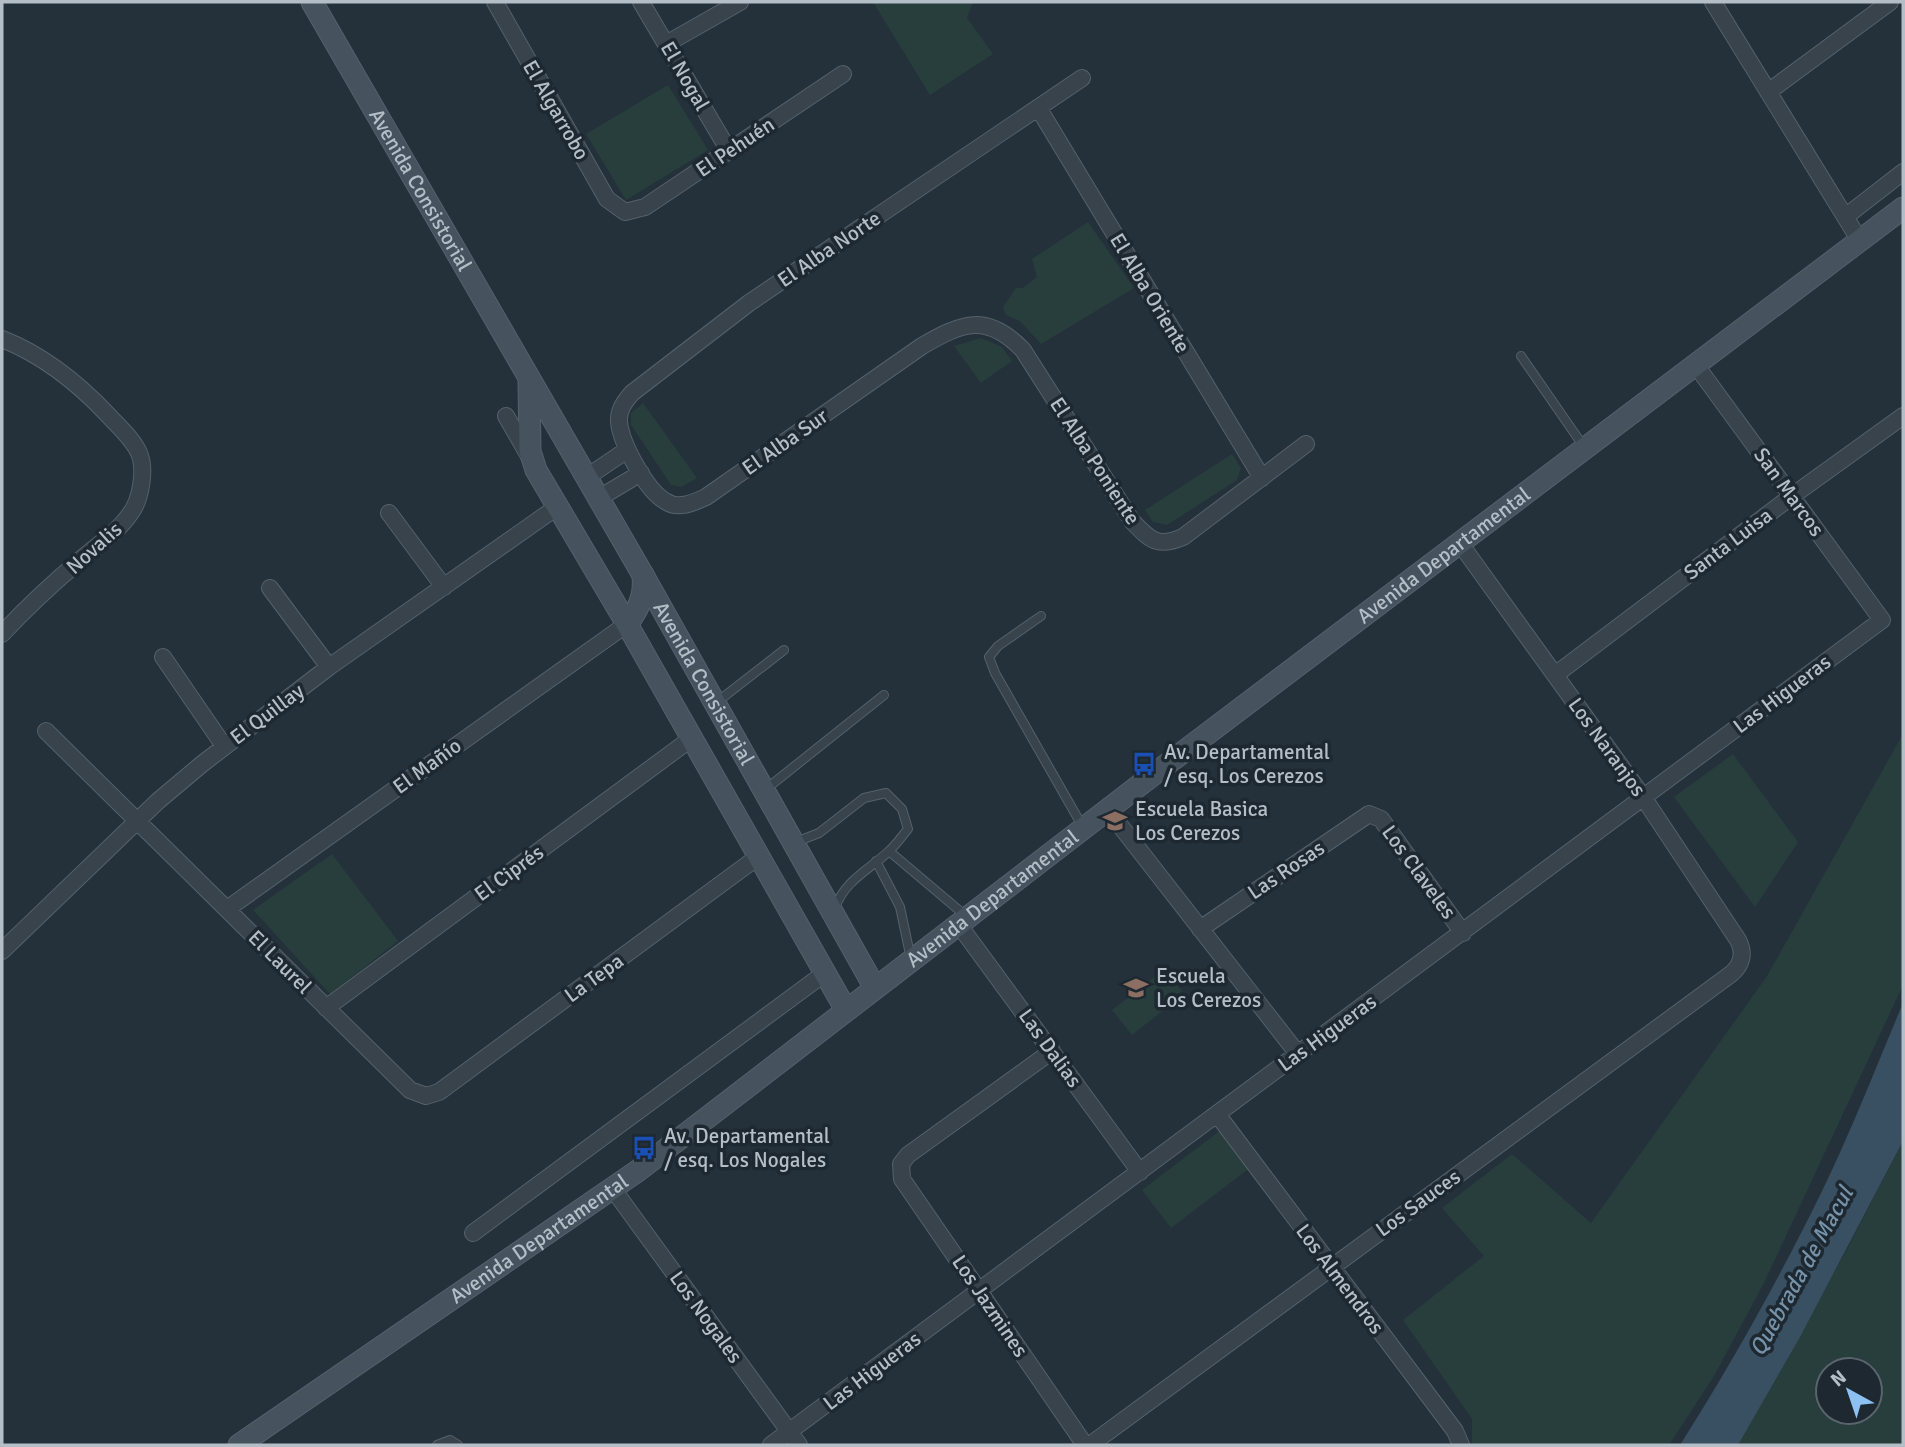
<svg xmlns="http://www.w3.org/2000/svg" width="1905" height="1447" font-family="Signika,sans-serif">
	<rect width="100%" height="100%" fill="#24313b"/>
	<path fill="#273e3d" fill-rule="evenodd" d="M873,2H973L967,18L993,54L930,95Z
		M668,85L708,150L626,200L586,134Z
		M1088,222L1134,288L1041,344L1020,321L1006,315L1003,307L1016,288H1023L1037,277L1032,259Z
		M981,338L1002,347L1012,361L981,383L954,346Z
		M643,403L697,478L681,487L671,485L631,425V413Z
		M1232,454L1241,468L1237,480L1167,525L1153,522L1145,510Z
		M1903,734V985L1764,1283L1714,1376L1669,1445H1472V1419L1403,1320L1484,1256L1442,1208L1512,1154L1591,1223L1767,976Z
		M1733,754L1798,842L1755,907L1674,797Z
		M332,854L398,941L330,994L253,910Z
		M1165,969L1184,994L1132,1035L1112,1010Z
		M1222,1129L1251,1167L1171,1228L1142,1190Z
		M1903,1141V1445H1738L1845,1253ZM1828,1370H1870V1412H1828Z"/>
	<path fill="#394f62" d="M1903,1003V1141L1800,1337L1738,1445H1680C1732,1363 1780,1277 1823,1189C1852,1129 1877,1065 1903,1003Z"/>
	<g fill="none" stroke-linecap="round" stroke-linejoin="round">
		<g stroke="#56616a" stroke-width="10">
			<path id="lane" d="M1521,356L1584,447
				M1041,616L998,646L989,657L995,673L1084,829
				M717,702L784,650
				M766,789L884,695
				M796,842L819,833L864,798L886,793L902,809L908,829C902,836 896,845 889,851C869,870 845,880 835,908
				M889,851L967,917
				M876,861L900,907L911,959
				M437,1445L450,1440L458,1445"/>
		</g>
		<g stroke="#56616a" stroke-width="18">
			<path id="street" d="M495,2L607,199L625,212L645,207L843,74
				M641,2L729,151
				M1713,2L1860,241
				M666,44L740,2
				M1082,78L749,303L632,393C625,401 618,410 619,422C621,443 646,490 665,501C678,510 693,503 706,497L922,346C963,322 987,313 1023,350L1132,521C1150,540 1157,548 1183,537L1306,444
				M1768,92L1890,2
				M1039,109L1262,478
				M1845,217L1903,172
				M2,339C43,355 79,384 109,416C119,427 133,439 139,453C146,469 141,500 130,514C117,533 96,546 79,561C52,584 26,608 2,634
				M506,416L529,456
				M587,477L627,450
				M599,498L641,473
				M389,513L444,587
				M270,588L329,667
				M163,657L224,746
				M1555,675L1792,496L1903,416
				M46,731L410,1090L426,1096L439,1092L759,856
				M1108,810L1298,1054
				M227,909L627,624
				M959,925L1140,1172
				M1200,929L1369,814L1381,819L1463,933
				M2,951L158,801L202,764L329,667L557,507
				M326,1008L692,738
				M1052,1051L908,1155L901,1164L902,1179L1085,1445
				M1217,1114L1455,1431L1461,1445
				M613,1189L799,1445
				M473,1233L825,973
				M771,1445L1882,620L1695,364
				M1090,1445L1731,974C1742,965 1745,953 1738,940L1643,797L1459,542"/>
		</g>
		<g stroke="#56616a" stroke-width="23">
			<g id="secondary">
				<path id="s1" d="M312,2L643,575L875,988"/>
				<path d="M529,381L530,451L536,470L627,624L846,1010"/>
				<path d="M627,624C639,609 645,595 643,575"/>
				<path id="s2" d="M239,1445L639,1170L1162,768L1903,208"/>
			</g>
		</g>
		<use href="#lane" stroke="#38434c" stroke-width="8"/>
		<use href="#street" stroke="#38434c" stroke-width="16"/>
		<use href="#secondary" stroke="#46525e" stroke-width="21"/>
	</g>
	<defs>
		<g id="bus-bare" transform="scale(1.89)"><path d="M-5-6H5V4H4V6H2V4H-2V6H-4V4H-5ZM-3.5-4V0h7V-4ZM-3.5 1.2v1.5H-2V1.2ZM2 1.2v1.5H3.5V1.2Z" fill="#1a4fb4" stroke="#1d2831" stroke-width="2.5" paint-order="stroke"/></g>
		<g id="school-bare" transform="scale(1.89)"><path d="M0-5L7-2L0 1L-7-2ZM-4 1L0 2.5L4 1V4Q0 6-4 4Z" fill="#8d6e63" stroke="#1d2831" stroke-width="2.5" paint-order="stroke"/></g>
	</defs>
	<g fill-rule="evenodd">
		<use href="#bus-bare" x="1144" y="764"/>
		<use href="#school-bare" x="1115" y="821"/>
		<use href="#school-bare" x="1136" y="988"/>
		<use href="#bus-bare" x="644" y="1148"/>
	</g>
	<g text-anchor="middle" stroke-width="7" stroke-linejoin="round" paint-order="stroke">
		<g font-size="21" fill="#b4bec7" stroke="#1d2831">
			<text transform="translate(685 76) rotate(60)" y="7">El Nogal</text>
			<text transform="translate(556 110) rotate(60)" y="7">El Algarrobo</text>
			<text transform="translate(735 147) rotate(-34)" y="7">El Pehuén</text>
			<text dy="7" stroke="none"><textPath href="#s1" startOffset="217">Avenida Consistorial</textPath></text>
			<text transform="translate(829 249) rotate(-34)" y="7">El Alba Norte</text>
			<text transform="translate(1150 293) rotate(59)" y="7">El Alba Oriente</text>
			<text transform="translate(785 442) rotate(-35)" y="7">El Alba Sur</text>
			<text transform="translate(1095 461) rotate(57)" y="7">El Alba Poniente</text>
			<text transform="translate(1789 492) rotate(54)" y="7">San Marcos</text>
			<text transform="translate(1728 544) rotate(-37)" y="7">Santa Luisa</text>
			<text transform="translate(94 548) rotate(-42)" y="7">Novalis</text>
			<text dy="7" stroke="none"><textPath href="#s2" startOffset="1498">Avenida Departamental</textPath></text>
			<text dy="7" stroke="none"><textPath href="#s1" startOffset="786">Avenida Consistorial</textPath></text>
			<text transform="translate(1782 694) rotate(-37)" y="7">Las Higueras</text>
			<text transform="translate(267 714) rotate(-37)" y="7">El Quillay</text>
			<text transform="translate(1607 747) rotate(54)" y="7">Los Naranjos</text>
			<text transform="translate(427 766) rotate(-36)" y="7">El Mañío</text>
			<text transform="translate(1286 870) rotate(-34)" y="7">Las Rosas</text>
			<text transform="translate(1419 872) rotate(54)" y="7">Los Claveles</text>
			<text transform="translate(509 873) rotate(-36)" y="7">El Ciprés</text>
			<text dy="7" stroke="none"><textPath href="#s2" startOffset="931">Avenida Departamental</textPath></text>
			<text transform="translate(280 962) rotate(45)" y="7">El Laurel</text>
			<text transform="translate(594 978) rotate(-36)" y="7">La Tepa</text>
			<text transform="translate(1327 1033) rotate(-36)" y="7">Las Higueras</text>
			<text transform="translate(1050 1048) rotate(54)" y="7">Las Dalias</text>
			<text transform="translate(1418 1203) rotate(-36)" y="7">Los Sauces</text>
			<text dy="7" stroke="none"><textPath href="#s2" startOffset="364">Avenida Departamental</textPath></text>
			<text transform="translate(1340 1279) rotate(53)" y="7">Los Almendros</text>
			<text transform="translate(990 1306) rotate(56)" y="7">Los Jazmines</text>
			<text transform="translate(706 1317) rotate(54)" y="7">Los Nogales</text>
			<text transform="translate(872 1371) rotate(-37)" y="7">Las Higueras</text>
		</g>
		<g font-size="21" fill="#b4bec7" stroke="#1d2831" text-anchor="start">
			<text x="1164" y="759">Av. Departamental<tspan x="1164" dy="24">/ esq. Los Cerezos</tspan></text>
			<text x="1135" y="816">Escuela Basica<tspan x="1135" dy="24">Los Cerezos</tspan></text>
			<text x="1156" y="983">Escuela<tspan x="1156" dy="24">Los Cerezos</tspan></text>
			<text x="664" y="1143">Av. Departamental<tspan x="664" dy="24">/ esq. Los Nogales</tspan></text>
		</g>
		<g font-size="23" font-style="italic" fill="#7592a9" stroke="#1d2831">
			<text transform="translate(1801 1271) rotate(-61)" y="8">Quebrada de Macul</text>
		</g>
	</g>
	<rect width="1905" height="1447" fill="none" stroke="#b4bec7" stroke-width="7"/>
	<g transform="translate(1849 1391) rotate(320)"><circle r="33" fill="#1d2831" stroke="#59646d" stroke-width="2"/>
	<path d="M0-5L12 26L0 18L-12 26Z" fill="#8dc1f2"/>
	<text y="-10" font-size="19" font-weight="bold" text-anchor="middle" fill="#b4bec7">N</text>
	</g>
</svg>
